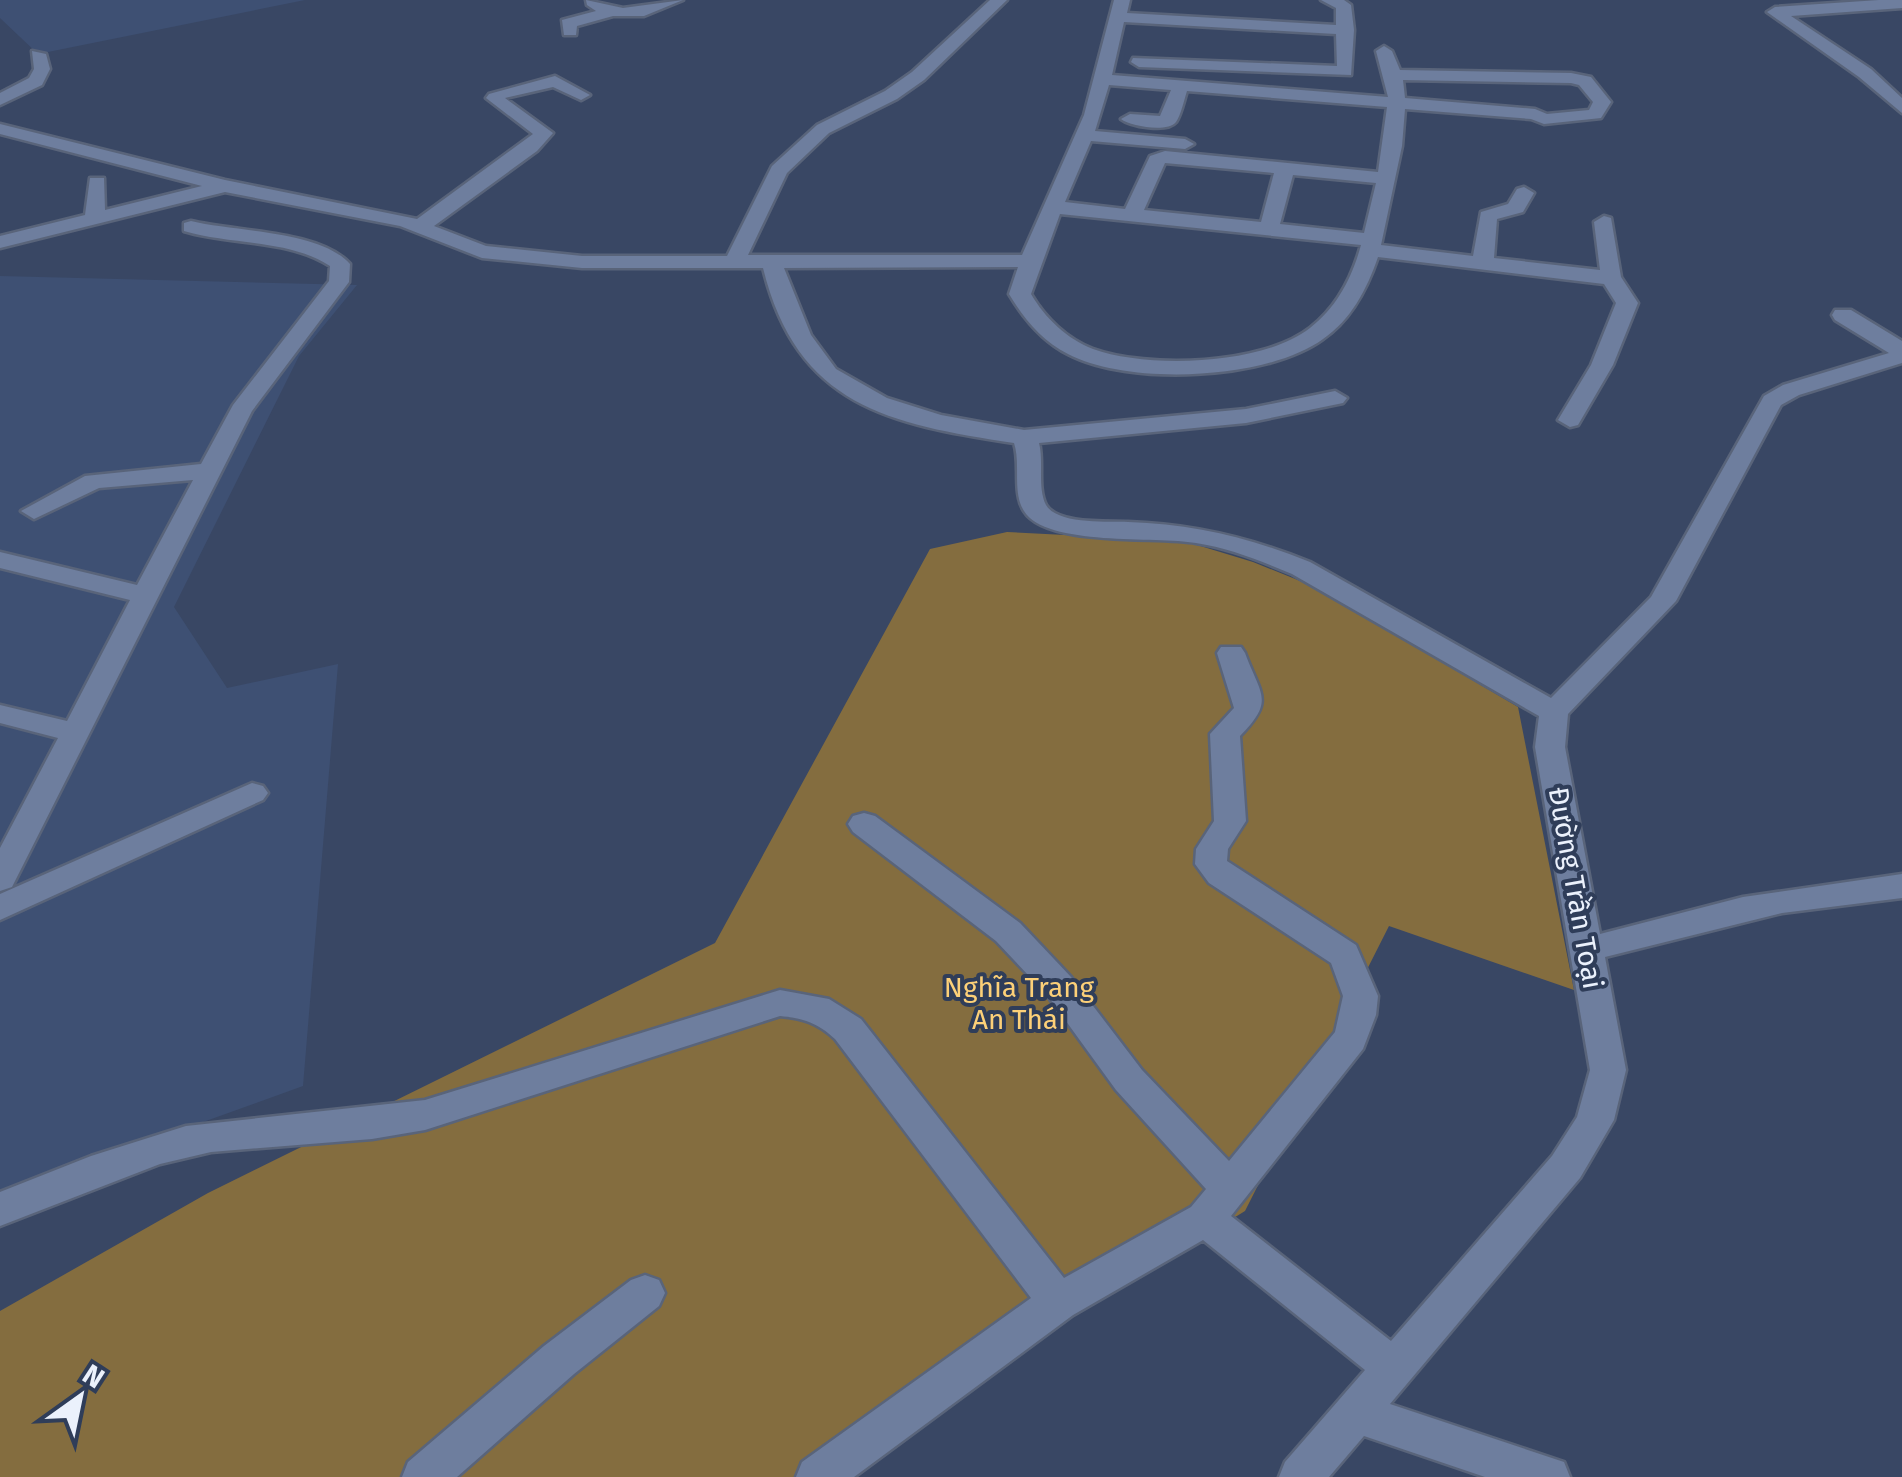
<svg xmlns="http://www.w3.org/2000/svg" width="1902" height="1477" font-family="'Fira Sans',sans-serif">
	<rect width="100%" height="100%" fill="#394764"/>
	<path fill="#3e5073" d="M0,0H305L38,54L0,18Z
		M0,276L357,285L299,356L174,607L227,688L338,664L303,1086L0,1195Z"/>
	<path fill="#846d3f" d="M1007,532L1184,541L1253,562L1315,587L1518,707L1574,990L1389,926L1245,1211L815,1477H0V1311L208,1193L715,943L930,549Z"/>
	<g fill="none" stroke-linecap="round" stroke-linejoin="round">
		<g stroke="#59647a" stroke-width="5">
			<path id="minor" d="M586,0L623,8L683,0L644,16H613L577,26L576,35H564L562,20L596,11L587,5Z
				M990,0H1007L924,80L897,99L829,133L787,173L748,255H1022L1084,115L1114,0H1130L1127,13L1336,25V8L1321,0H1344L1351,5L1354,30L1351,75L1139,67L1131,62L1133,58L1337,66L1336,34L1124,22L1112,75L1388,97L1376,51L1384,46L1392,51L1400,70L1571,73L1591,77L1611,102L1601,118L1544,124L1531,119L1405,109L1402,146L1381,245L1473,256L1481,212L1508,204L1517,189L1524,187L1534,193L1523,212L1497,219L1494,258L1600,270L1594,222L1604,216L1611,218L1621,277L1638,303L1613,365L1578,425L1570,427L1558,420L1591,365L1616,303L1604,284L1378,257C1367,289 1351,320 1323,339C1267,380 1129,386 1068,354C1042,341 1024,319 1009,294L1018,267L784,268L811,335L836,369L887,398L941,415L1024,430L1246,409L1335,391L1347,398L1343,403L1246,423L1039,443C1044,462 1037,487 1046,505C1058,525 1108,521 1128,522C1193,524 1251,538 1310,562L1551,698L1651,597L1764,396L1783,385L1889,353L1835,320L1832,315L1835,310H1851L1902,341V363L1799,395L1781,405L1676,601L1568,714L1565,747L1600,934L1743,897L1902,874V898L1782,913L1605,957L1626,1070L1614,1120L1580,1178L1390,1404L1564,1462L1570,1477H1485L1364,1436L1329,1477H1279L1285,1462L1365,1370L1203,1240L1073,1315L854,1477H796L802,1462L1031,1298L835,1039C818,1023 803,1018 780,1016L425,1130L372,1139L211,1152L160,1164L0,1226V1192L91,1156L186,1126L425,1100L780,990L829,999L861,1019L1064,1278L1191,1207L1206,1189L1116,1090L1047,995L996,941L853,832L848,824L853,816L864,813L875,816L1020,923L1071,977L1142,1070L1229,1161L1335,1032L1343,996L1331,963L1209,883L1195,864L1196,849L1214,821L1210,734L1234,708L1217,653L1221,647H1241L1245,653C1261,696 1275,700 1240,736L1246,821L1228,849L1227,861L1356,945L1378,996L1376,1015L1363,1049L1231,1216L1391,1341L1552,1156L1577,1117L1590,1070L1535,747L1539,716L1292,574C1261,561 1229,548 1196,543C1157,536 1046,547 1024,511C1012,492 1021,464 1014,443C889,424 797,406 763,268H582L482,258L400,226L225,192L0,248V236L85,215L90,178H104L105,210L202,186L0,134V124L225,180L417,219L533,134L486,98L489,94L555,76L590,95L581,100L553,87L505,98L553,133L537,151L434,226L486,246L582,256H727L772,166L817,125L885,91L912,72ZM1403,80L1571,83L1579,85L1593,102L1589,110L1547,114L1535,109L1405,98ZM1109,85L1171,90L1160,116L1130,114L1121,119C1130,126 1167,133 1176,122C1181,115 1184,100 1187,91L1387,107L1378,172L1165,151L1150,156L1125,209L1065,202L1091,141L1185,149L1194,144L1185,139L1095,131ZM1165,163L1274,173L1261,222L1144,210ZM1293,175L1376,183L1364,233L1280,224ZM1060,214L1361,245C1352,278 1337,307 1310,328C1263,365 1148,369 1093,349C1067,339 1045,318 1031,294Z
				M1879,0H1902V8L1791,16L1871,69L1902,98V113L1859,77L1767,12L1775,7Z
				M32,51L46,54L50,69L42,85L0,105V93L29,78L34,69Z
				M191,221C235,232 320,230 350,264L349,282L252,411L16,879L12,887L0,891V848L58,738L0,723V705L67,721L130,600L0,568V552L137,585L193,480L99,488L34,519L21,511L85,476L201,464L233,405L329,281L330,266C289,239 230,245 184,231V223Z
				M252,783L263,786L268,793L263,800L0,920V894Z
				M645,1275L659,1280L665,1293L659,1306L574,1374L457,1477H402L408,1462L544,1346L631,1280Z"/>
		</g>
		<use href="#minor" fill="#6e7e9e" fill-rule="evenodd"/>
	</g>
	<g text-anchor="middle" stroke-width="8" stroke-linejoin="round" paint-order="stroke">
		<g font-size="28" fill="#ebf1fc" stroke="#2f3d59">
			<text transform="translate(1576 888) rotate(80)" y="10">Đường Trần Toại</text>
		</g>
		<g font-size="28" fill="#fcd078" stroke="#2f3d59">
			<text x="1019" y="997">Nghĩa Trang<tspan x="1019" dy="32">An Thái</tspan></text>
		</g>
	</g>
	<g transform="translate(80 1397) rotate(33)" stroke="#2f3d59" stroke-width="8" paint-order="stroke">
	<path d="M0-8L18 38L0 25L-18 38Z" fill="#ebf1fc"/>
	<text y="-15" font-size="28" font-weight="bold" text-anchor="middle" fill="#ebf1fc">N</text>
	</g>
</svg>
